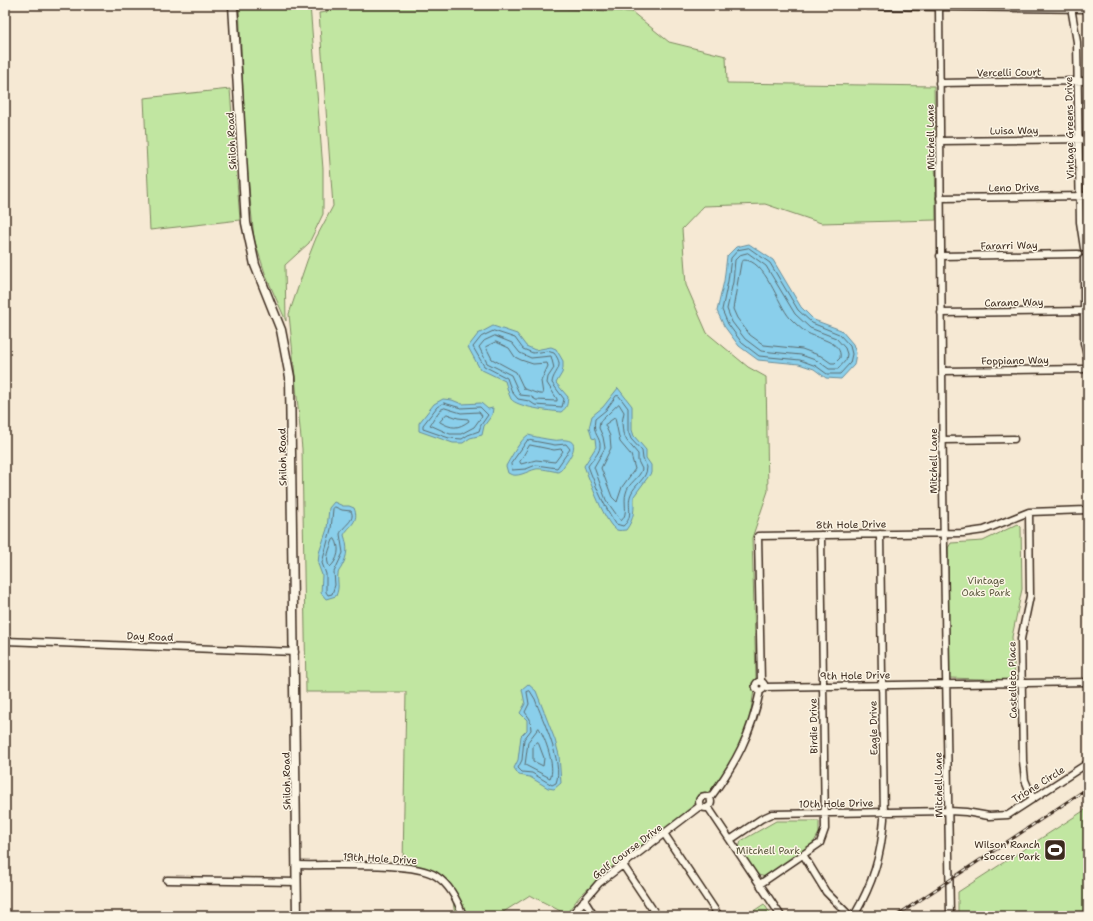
<svg xmlns="http://www.w3.org/2000/svg" width="1093" height="921" font-family="'Shantell Sans',sans-serif">
	<rect width="100%" height="100%" fill="#f6e9d4"/>
	<filter id="ink" filterUnits="userSpaceOnUse"><feTurbulence type="fractalNoise" baseFrequency=".025" numOctaves="2"/><feDisplacementMap in="SourceGraphic" scale="8" xChannelSelector="R" yChannelSelector="G"/><feConvolveMatrix kernelMatrix="1 2 1 2 8 2 1 2 1" color-interpolation-filters="sRGB"/></filter>
	<g filter="url(#ink)">
		<path fill="#c1e6a1" stroke="#7e8860" d="M239,5H310L323,169V214L309,243L285,265L286,321L266,276L254,239L246,157Z
			M327,5H473L632,12L669,42L726,56L727,83L934,86L936,220L821,223L765,204L704,206L682,229L686,285L707,333L748,367L766,377L768,491L752,538L756,677L749,723L727,770L715,786L665,830L617,862L580,896L566,914L530,895L497,916H455L451,886L430,870L403,864L406,692H306L302,449L289,314L307,261L316,238L333,206L319,13L327,12Z
			M230,89L240,220L150,230L144,98Z
			M1018,524L1021,527L1022,589L1012,637L1015,677L1011,680L949,678L948,548L951,543L983,541Z
			M1088,808V916H958V892Z
			M776,821H819V833L811,847L766,877L758,875L739,848L741,841Z
			M764,904L772,916H746Z"/>
		<path fill="#8acfeb" stroke="#6a8d99" d="M749,244L773,260L801,307L814,320L841,330L853,344L856,353L854,365L841,379L826,378L814,369L799,364L758,360L739,346L724,326L717,311L724,281L727,256L736,247Z
			M493,326L517,334L526,346L535,350L551,347L556,349L563,361V368L562,373L556,383L568,397C567,404 568,407 561,412C550,411 517,407 511,399C508,393 507,387 505,381L480,369L468,347L478,334Z
			M618,388L632,406V430L634,436L646,450V458L651,465V473L634,496C634,509 635,518 626,530C624,530 619,531 617,530C606,527 589,478 584,466L596,447L595,439L592,438L589,428L592,416L603,407Z
			M443,399L452,400L462,404L481,403L488,409L493,408L492,415L484,426L482,435L470,438L463,443H453L419,431V423L434,404Z
			M528,435C536,437 545,439 553,440C558,441 562,439 566,440C584,442 565,464 561,470L558,472C553,471 540,468 536,469C527,471 517,479 508,473L506,466C511,457 521,439 528,435Z
			M334,502L343,506H349L354,508C360,522 349,525 344,535C348,547 348,555 342,566C341,569 338,571 338,574C337,583 340,586 336,596L326,599L321,593L322,575L318,564L319,553L327,529L329,508Z
			M528,684L536,691L555,740L559,755L561,783L554,789L548,788L530,777L519,775L514,768L518,760L521,736L527,730V720L520,713L525,704L522,689Z"/>
		<g fill="none" stroke-linecap="round" stroke-linejoin="round">
			<path stroke="#5b6c70" stroke-width="1" d="M749,248L770,263L798,310L812,323L839,334L850,346L852,354L850,363L840,374H827L816,366L800,360L759,356L742,343L728,324L722,310L728,281L731,258L738,250Z
				M748,253L766,266L795,314L810,328L836,338L845,348L847,354L846,360L838,369H829L818,361L801,355L761,351L745,339L732,322L727,309L733,282L735,260L740,255Z
				M744,260C765,259 778,305 790,318C795,323 801,329 806,332C816,339 843,341 840,358L835,363H831L821,356L802,349L764,345L750,335L737,318L733,309L741,263Z
				M494,331L515,338L523,349L533,353L547,351L554,353C566,368 553,371 552,383L564,399L562,407L535,405L529,401L518,399L512,392L507,378L484,366L473,347L481,337Z
				M495,336L512,343L520,353L531,358L551,356L554,368L548,377L547,383L557,399V401L536,400L530,396L520,395L511,375L487,363L479,347L484,341Z
				M496,342L509,348L515,357L521,360L533,364L547,363L548,366L541,381L543,394C538,395 530,390 524,389L516,372L492,359L486,347Z
				M619,396L628,408V431L631,439L642,451L643,459L647,467C647,479 635,484 631,494C626,505 635,517 623,526L616,524C604,506 596,487 588,466C592,460 599,454 600,447C601,436 592,436 595,419L606,410L616,396Z
				M444,403L461,408L480,407L488,415L481,425L479,431L468,435L462,439L449,438L423,429V425L437,407Z
				M619,404L624,412L622,423L623,433L627,441L638,454V461L642,469C640,478 628,483 626,493C623,502 629,514 621,521L606,500L594,467L605,448L603,437L599,428L600,422Z
				M445,408L461,413L479,412L482,416L474,427L461,434H450L430,425L440,410Z
				M447,414L458,418L468,419L469,421C458,429 452,429 440,422Z
				M615,418L620,442L631,455L635,469L622,487L617,502L612,497L601,468L611,448L610,436L605,425Z
				M528,440L555,445L566,444L570,449L557,468L536,465L526,469L512,470L511,464Z
				M530,445L554,450L561,449L563,451L555,462L536,460L521,464L520,462Z
				M335,507L342,510L351,511C356,521 343,525 340,534L343,553L334,572L335,585L332,594L328,595L326,592V574L322,563L331,529L333,509Z
				M335,539C341,548 338,560 330,567C324,560 330,548 333,540Z
				M530,691L535,699C542,719 564,763 556,783L552,785L532,773L522,772L518,768L522,760L524,739L531,730L530,719L525,712L529,704L527,692Z
				M539,728C545,737 556,768 550,778L525,765L528,742Z
				M538,742L544,758L543,766L533,761V746Z"/>
			<g stroke="#3b2a1e" stroke-width="9">
				<path id="minor" d="M939,6L943,487L950,916
					M1071,7L1077,42L1080,222L1084,248
					M939,83L1088,81
					M940,141L1088,139
					M940,198L1088,196
					M940,256L1078,254
					M1084,259V343L1088,360
					M941,313L1088,311
					M942,371L1088,369
					M943,440L1014,439
					M1029,512L1030,596L1021,639L1023,761L1025,780L1033,799
					M5,641L295,652
					M755.5 686a4.5 4.5 0 1 1 9 0a4.5 4.5 0 1 1-9 0Z
					M761,682L758,536L963,533L984,530L1029,512L1087,510
					M765,687L1088,682
					M699 802a6 6 0 1 1 12 0a6 6 0 1 1-12 0Z
					M710,798C736,763 751,735 760,691
					M708,807L781,916
					M665,835L719,916
					M730,840L761,819L772,814L949,811L966,812L989,816L1008,815L1088,763
					M804,856L826,892L850,916
					M297,865C328,866 414,861 436,876C450,885 458,901 463,916
					M623,865L657,916
					M167,880L297,882
					M760,884L820,843L825,829L821,535
					M584,900L594,916
					M571,916L599,883L700,806
					M854,916C873,883 881,857 884,819L880,534"/>
			</g>
			<g stroke="#3b2a1e" stroke-width="11">
				<path id="secondary" d="M233,5L246,223L255,265L281,330L290,377L297,916
					M867,5L1088,8"/>
			</g>
			<use href="#minor" stroke="#fcf5e5" stroke-width="6"/>
			<use href="#secondary" stroke="#fcf5e5" stroke-width="8"/>
			<g stroke="#3b2a1e" stroke-width="3">
				<path id="rail" d="M896,916L1088,788"/>
			</g>
			<use href="#rail" stroke="#fcf5e5" stroke-width="1.5" stroke-dasharray="4.5" stroke-linecap="butt"/>
		</g>
	</g>
	<defs>
		<g id="stadium-square" transform="scale(1.15)"><rect x="-9" y="-9" width="18" height="18" rx="4" fill="#3b2a1e" stroke="#fcf5e5"/><path d="M0-5a6.5 5 0 1 0 0 10a6.5 5 0 1 0 0-10ZM-3.5-1.8h7v3.6h-7Z" fill="#fff"/></g>
	</defs>
	<g fill-rule="evenodd">
		<use href="#stadium-square" x="1055" y="850"/>
	</g>
	<g text-anchor="middle" stroke-width="3" stroke-linejoin="round" paint-order="stroke">
		<g font-size="10" fill="#3b2a1e" stroke="#fcf5e5">
			<text transform="translate(1009 72) rotate(-1)" y="4">Vercelli Court</text>
			<text transform="translate(1069 128) rotate(-91)" y="4">Vintage Greens Drive</text>
			<text transform="translate(1014 130) rotate(-1)" y="4">Luisa Way</text>
			<text transform="translate(930 137) rotate(-91)" y="4">Mitchell Lane</text>
			<text transform="translate(231 141) rotate(-93)" y="4">Shiloh Road</text>
			<text transform="translate(1014 187) rotate(-1)" y="4">Leno Drive</text>
			<text transform="translate(1009 245) rotate(-1)" y="4">Fararri Way</text>
			<text transform="translate(1014 302) rotate(-1)" y="4">Carano Way</text>
			<text transform="translate(1015 360) rotate(-1)" y="4">Foppiano Way</text>
			<text transform="translate(282 457) rotate(-91)" y="4">Shiloh Road</text>
			<text transform="translate(933 461) rotate(-90)" y="4">Mitchell Lane</text>
			<text transform="translate(851 524) rotate(-1)" y="4">8th Hole Drive</text>
			<text transform="translate(150 636) rotate(2)" y="4">Day Road</text>
			<text transform="translate(855 675) rotate(-1)" y="4">9th Hole Drive</text>
			<text transform="translate(1012 680) rotate(-91)" y="4">Castelleto Place</text>
			<text transform="translate(813 726) rotate(-91)" y="4">Birdie Drive</text>
			<text transform="translate(873 728) rotate(-91)" y="4">Eagle Drive</text>
			<text transform="translate(286 781) rotate(-91)" y="4">Shiloh Road</text>
			<text transform="translate(1038 784) rotate(-32)" y="4">Trione Circle</text>
			<text transform="translate(938 785) rotate(-91)" y="4">Mitchell Lane</text>
			<text transform="translate(836 803) rotate(-1)" y="4">10th Hole Drive</text>
			<text transform="translate(627 851) rotate(-37)" y="4">Golf Course Drive</text>
			<text transform="translate(380 858) rotate(3)" y="4">19th Hole Drive</text>
		</g>
		<g font-size="10" fill="#5c593f" stroke="#fcf5e5">
			<text x="986" y="584">Vintage<tspan x="986" dy="12">Oaks Park</tspan></text>
			<text x="768" y="854">Mitchell Park</text>
		</g>
		<g font-size="10" fill="#3b2a1e" stroke="#fcf5e5" text-anchor="end">
			<text x="1040" y="848">Wilson Ranch<tspan x="1040" dy="12">Soccer Park</tspan></text>
		</g>
	</g>
	<rect width="1093" height="921" fill="none" stroke="#fcf5e5" stroke-width="20"/>
	<rect x="10" y="10" width="1073" height="901" fill="none" stroke="#3b2a1e" stroke-width="1.5" filter="url(#ink)"/>
</svg>
